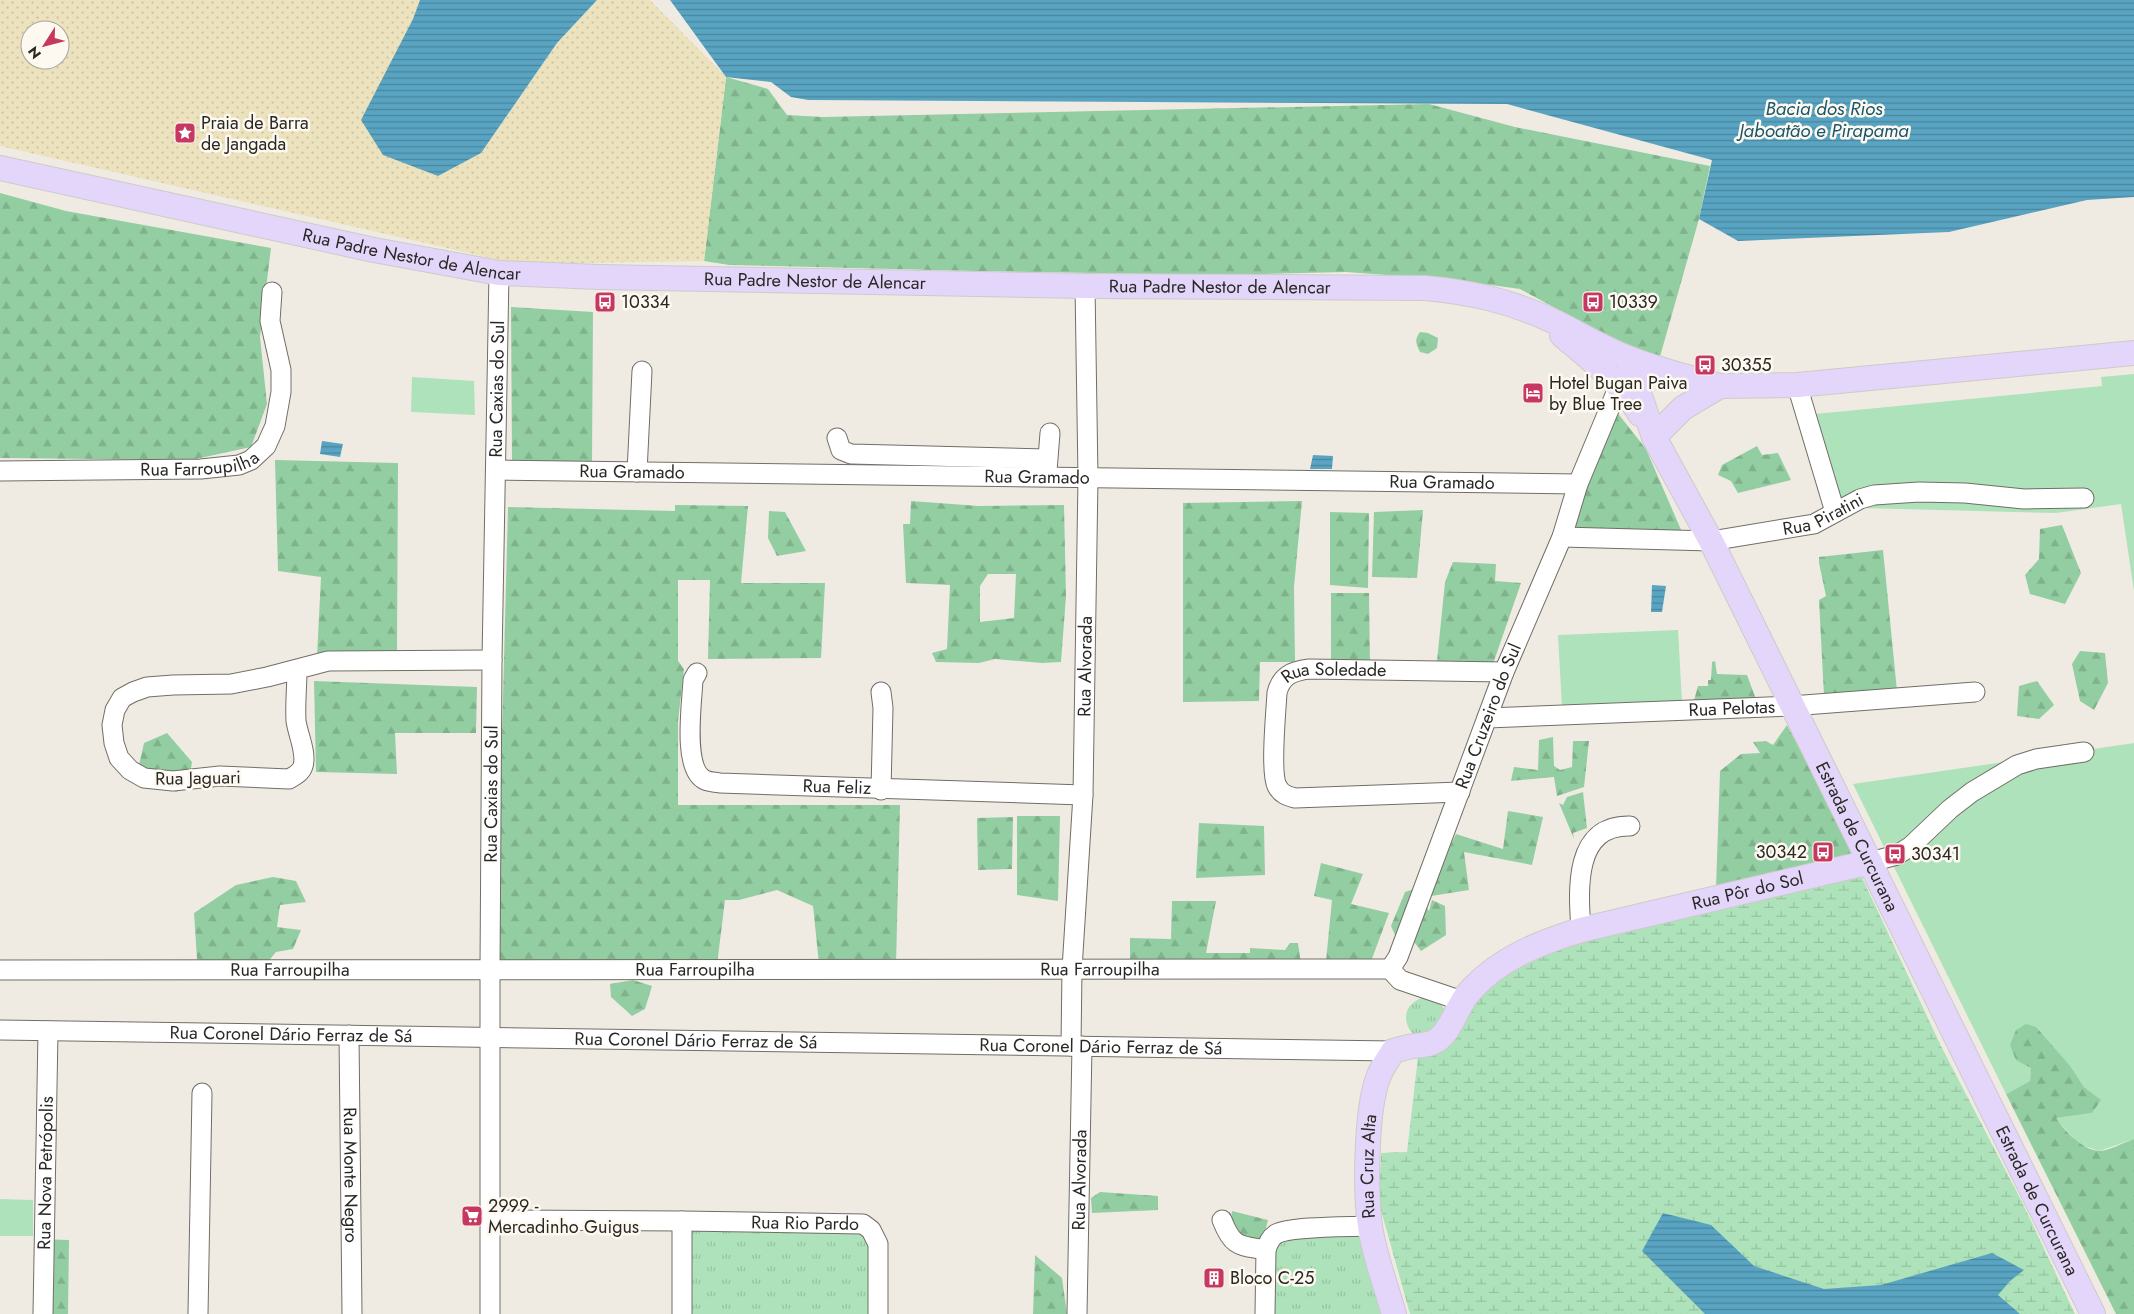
<svg xmlns="http://www.w3.org/2000/svg" width="2134" height="1314" font-family="Jost,sans-serif">
	<defs>
		<pattern id="forest-firs" width="22" height="20" patternUnits="userSpaceOnUse" patternTransform="scale(1.25)"><rect width="22" height="20" fill="#93cea2"/><path d="M5 1l3.5 6h-7zM16 11l3.5 6h-7z" fill="#7fb18b"/></pattern>
		<pattern id="wetland-marsh" width="20" height="14" patternUnits="userSpaceOnUse" patternTransform="scale(1.25)"><rect width="20" height="14" fill="#ade2ba"/><path d="M1 5h8M5 5V1M11 12h8M15 12V8" fill="none" stroke="#95c2a0"/></pattern>
		<pattern id="sand-dots" width="8" height="8" patternUnits="userSpaceOnUse" patternTransform="scale(1.25)"><rect width="8" height="8" fill="#ece2bd"/><path d="M2 2h.1M6 6h.1" fill="none" stroke="#cac2a2" stroke-width="1.8" stroke-linecap="round"/></pattern>
		<pattern id="park-tufts" width="24" height="20" patternUnits="userSpaceOnUse" patternTransform="scale(1.25)"><rect width="24" height="20" fill="#ade2ba"/><path d="M3 7l-1-3M5 7V3M7 7l1-3M15 17l-1-3M17 17v-4M19 17l1-3" fill="none" stroke="#95c2a0"/></pattern>
		<pattern id="water-rules" width="6" height="5" patternUnits="userSpaceOnUse" patternTransform="scale(1.25)"><rect width="6" height="5" fill="#59a4c2"/><path d="M0 2.5h6" fill="none" stroke="#4a869d"/></pattern>
	</defs>
	<rect width="100%" height="100%" fill="#f0ebe2"/>
	<path fill="#ade2ba" d="M2134,374V591L2121,504L2056,513L1862,508L1841,499L1815,414L2102,386L2101,377Z
		M412,377L474,381L475,415L411,412Z
		M1678,630L1682,702L1562,708L1558,635Z
		M2134,743V1139L2099,1151L2079,1144L2055,1118L2092,1113L2100,1100L2084,1087L2071,1067L2054,1050L2031,1068L2030,1081L2006,1094L1853,784Z
		M0,1199L33,1200V1236H0Z"/>
	<path fill="url(#forest-firs)" fill-rule="evenodd" d="M726,77L768,89L787,115L823,117L1429,104L1515,127L1710,166L1699,219L1659,360L1602,333L1520,289L1455,280L1346,272L1220,275L973,271L729,265L704,261Z
		M0,193L66,211L271,248L260,337L267,404L251,447L191,460L0,458Z
		M511,307L593,312L592,463L512,461Z
		M1420,332L1428,333L1438,338L1437,348L1428,354L1420,352C1416,344 1414,340 1420,332Z
		M1616,411L1646,449L1682,532L1569,533L1584,491Z
		M1757,446L1762,455L1778,453L1791,480L1738,493L1731,481L1718,475L1722,465Z
		M275,460L398,463L397,652L317,656L321,577L278,571Z
		M911,501L979,506L1064,505L1066,596L1061,662L1042,663L995,659L979,663L936,662L932,653L947,649L950,585L906,583L903,524H910ZM988,574H1016L1014,618L980,622V586Z
		M1302,501L1294,587L1295,662H1260L1259,701L1183,702V503Z
		M675,505L748,506L741,583H825L821,658L708,659L710,580H678V661L684,669L678,721V805H900L896,964H819L813,906L777,890L739,900H725L717,965H496L508,507L675,511Z
		M1423,510L1417,578L1372,577L1374,512Z
		M769,511L785,512L806,551L777,556L768,538Z
		M1330,512L1369,513L1368,588L1330,585Z
		M2062,525L2081,573L2065,604L2030,594L2025,575L2039,559L2040,529Z
		M1883,550L1897,691L1824,696L1819,600L1826,596L1819,563V557Z
		M1453,562L1496,564L1495,581L1521,583L1493,664L1437,661L1445,582Z
		M1331,593H1369L1370,665L1331,664Z
		M2080,651L2105,653L2108,683L2094,710L2080,701L2072,664Z
		M1715,661L1717,674L1747,675L1757,702L1693,704L1698,686H1708V680H1711L1712,662Z
		M314,681L477,687L476,733H395L397,774L316,772Z
		M2037,681L2054,705L2039,719L2017,716L2019,686Z
		M1787,725L1859,859L1716,888L1720,771L1741,754L1760,753L1753,742L1766,741L1773,745Z
		M167,733L192,762L188,788L176,792L137,774L144,743Z
		M1553,737L1554,766L1560,770L1572,767L1573,741H1589L1584,787L1557,796L1554,777L1511,781L1514,767L1538,770L1539,740Z
		M1583,792L1587,828L1573,833L1574,839L1559,803L1563,805L1567,797Z
		M1508,811L1543,817L1532,865L1464,852L1469,890L1425,897L1456,834L1503,849Z
		M1017,816H1060L1058,901L1017,895Z
		M1013,817L1012,869L978,870L977,818Z
		M1199,823L1264,826L1265,875L1196,878Z
		M1321,863L1363,874L1351,904L1389,913L1370,964L1326,961L1332,900L1314,896Z
		M273,877L296,881L306,902L280,905L277,927L301,930L293,949L276,952L254,979L197,959L194,913L236,885Z
		M1414,889L1429,911L1432,900L1445,906L1446,935L1421,951L1404,929L1395,935L1391,926L1405,892Z
		M1172,901H1216L1206,953H1250V948L1285,950L1290,943H1298L1301,964L1130,978V938L1171,939Z
		M633,980L652,986L645,1009L632,1016L611,997L610,984Z
		M2026,1024L2036,1027L2071,1067L2084,1087L2101,1100L2092,1113L2056,1118C2064,1130 2083,1151 2100,1151C2108,1151 2125,1142 2134,1139V1314H2116L2006,1094L2030,1081L2031,1068L2016,1060L2010,1045L2016,1030Z
		M1100,1192L1158,1196V1210L1092,1213L1091,1198Z
		M1232,1211L1268,1220L1262,1243L1239,1236L1231,1219Z
		M38,1239L69,1240L68,1314H37Z
		M1035,1255L1062,1278L1067,1314H1033Z"/>
	<path fill="url(#wetland-marsh)" d="M1859,871L1941,1046L2022,1202L2075,1314H1410L1379,1203L1381,1153L1407,1152L1418,1057L1482,989L1533,955L1574,939Z"/>
	<path fill="url(#sand-dots)" fill-rule="evenodd" d="M0,0H420L413,19L481,153L557,43L597,0H650L726,77L704,261L517,264L0,146ZM30,30H60V60H30Z"/>
	<path fill="url(#park-tufts)" d="M1427,997C1445,1005 1447,1008 1444,1027L1415,1036C1399,1021 1405,1000 1427,997Z
		M682,1221L871,1230L878,1314H682Z
		M1368,1227L1392,1314H1261L1265,1232Z"/>
	<path fill="url(#water-rules)" d="M420,0H597L557,43L481,153L438,176L383,155L361,120L413,19Z
		M670,0H2134V197L2087,200L1949,232L1738,241L1699,219L1712,160L1507,104L808,100L791,97L771,82L726,77Z
		M322,441L343,444L340,457L320,454Z
		M1313,455L1333,456L1332,469H1310Z
		M1652,585L1666,586L1662,612H1651Z
		M1663,1213L1711,1225L1754,1266L1824,1289L1881,1285L1992,1253L2024,1270L2010,1281L1998,1295L2020,1314H1705L1642,1251Z"/>
	<g fill="none" stroke-linecap="round" stroke-linejoin="round">
		<g stroke="#726e66" stroke-width="21">
			<g id="minor">
				<path d="M1797,385L1835,512"/>
				<path d="M837,438L841,450L851,454L1047,459"/>
				<path id="s1" d="M496,470L1578,484"/>
				<path id="s2" d="M0,471L201,469L239,465L251,460L266,446L275,426L281,392V370L270,321L272,292"/>
				<path d="M1047,471L1050,433"/>
				<path d="M637,472L642,371"/>
				<path id="s3" d="M1562,537L1711,541L1814,524L1860,499L1874,495L1919,492L1965,493L2024,499L2084,498"/>
				<path d="M297,670C297,686 295,704 296,721C298,735 307,753 303,766C301,773 294,776 289,779L220,776L173,781L144,778L130,770L119,758L114,743L112,725L115,710L122,698L133,692L147,687L173,685L231,684L267,677L328,661L492,660"/>
				<path id="s4" d="M697,673L693,680C692,703 682,769 705,780C709,782 715,782 720,783L1083,795"/>
				<path d="M881,692L883,708L881,790"/>
				<path id="s5" d="M1487,718L1791,706L1975,692"/>
				<path id="s6" d="M1460,792L1295,798C1287,796 1281,794 1277,786C1270,772 1276,712 1277,693C1281,676 1292,671 1309,669L1504,672"/>
				<path d="M1870,862L1897,855L1911,846L1950,809L1972,792L2017,765L2036,759L2084,752"/>
				<path d="M1581,930C1578,888 1574,825 1630,826"/>
				<path id="s7" d="M0,970L1390,969"/>
				<path id="s8" d="M1462,1001L1400,980L1390,969L1398,957L1504,672L1562,537L1578,484L1618,388"/>
				<path id="s9" d="M0,1030L1393,1051"/>
				<path id="s10" d="M349,1035L352,1314"/>
				<path id="s11" d="M1071,1046L1072,969L1083,795L1088,478L1085,286"/>
				<path id="s12" d="M490,1220L682,1221L863,1224L871,1230L878,1244V1314"/>
				<path d="M1222,1220C1233,1248 1239,1245 1266,1250"/>
				<path id="s13" d="M43,1314L48,1031"/>
				<path d="M198,1314L202,1093"/>
				<path id="s14" d="M490,1314V969L492,660L499,273"/>
				<path d="M682,1314V1221"/>
				<path id="s15" d="M1077,1314L1082,1046"/>
				<path d="M1265,1314L1266,1250C1268,1243 1270,1238 1276,1234C1291,1226 1350,1227 1370,1226"/>
			</g>
		</g>
		<g stroke="#cccbca" stroke-width="26">
			<g id="major">
				<path id="s16" d="M0,168L374,250L499,273L599,277L1085,286L1424,288C1471,292 1510,301 1553,321C1578,333 1602,348 1628,358C1658,370 1689,378 1720,386"/>
				<path d="M1562,335C1589,358 1621,383 1640,414"/>
				<path id="s17" d="M1627,358L1654,437L1711,541L2093,1314"/>
				<path d="M1654,437L1683,408L1720,386L1797,385L2134,353"/>
				<path id="s18" d="M1394,1314C1386,1286 1374,1254 1370,1226C1365,1191 1366,1110 1378,1078C1381,1068 1388,1060 1393,1051C1398,1050 1403,1048 1408,1047C1416,1045 1426,1046 1434,1042C1451,1034 1457,1004 1471,990C1500,958 1541,942 1581,930L1870,862"/>
			</g>
		</g>
		<use href="#minor" stroke="#fff" stroke-width="19"/>
		<use href="#major" stroke="#e4d6fa" stroke-width="24"/>
	</g>
	<defs>
		<g id="sight-square" transform="scale(1.125)"><rect x="-9" y="-9" width="18" height="18" rx="4" fill="#c73861" stroke="#fdf9f0"/><path d="M0-6L1.8-2.2L6-1.7L2.9 1.2L3.7 5.4L0 3.3L-3.7 5.4L-2.9 1.2L-6-1.7L-1.8-2.2Z" fill="#fff"/></g>
		<g id="bus-square" transform="scale(1.125)"><rect x="-9" y="-9" width="18" height="18" rx="4" fill="#c73861" stroke="#fdf9f0"/><path d="M-5-6H5V4H4V6H2V4H-2V6H-4V4H-5ZM-3.5-4V0h7V-4ZM-3.5 1.2v1.5H-2V1.2ZM2 1.2v1.5H3.5V1.2Z" fill="#fff"/></g>
		<g id="hotel-square" transform="scale(1.125)"><rect x="-9" y="-9" width="18" height="18" rx="4" fill="#c73861" stroke="#fdf9f0"/><path d="M-6-4.5h1.5V1H6V5H4.5V3h-9V5H-6ZM-4 0a1.8 1.8 0 1 1 3.6 0ZM.5 0V-2.5h3Q6-2.5 6 0Z" fill="#fff"/></g>
		<g id="supermarket-square" transform="scale(1.125)"><rect x="-9" y="-9" width="18" height="18" rx="4" fill="#c73861" stroke="#fdf9f0"/><path d="M-6-5.5h2.5l.6 2H6L4.5 2H-2.5L-4.4-4H-6ZM-1.5 3.2a1.3 1.3 0 1 0 .1 0ZM3 3.2a1.3 1.3 0 1 0 .1 0Z" fill="#fff"/></g>
		<g id="building-square" transform="scale(1.125)"><rect x="-9" y="-9" width="18" height="18" rx="4" fill="#c73861" stroke="#fdf9f0"/><path d="M-4-6H4V6H1V3H-1V6H-4ZM-2.5-4.3h1.7v1.8h-1.7ZM.8-4.3h1.7v1.8H.8ZM-2.5-1h1.7V.8h-1.7ZM.8-1h1.7V.8H.8Z" fill="#fff"/></g>
	</defs>
	<g fill-rule="evenodd">
		<use href="#sight-square" x="185" y="133"/>
		<use href="#bus-square" x="605" y="302"/>
		<use href="#bus-square" x="1593" y="302"/>
		<use href="#bus-square" x="1705" y="365"/>
		<use href="#hotel-square" x="1533" y="393"/>
		<use href="#bus-square" x="1823" y="852"/>
		<use href="#bus-square" x="1895" y="854"/>
		<use href="#supermarket-square" x="472" y="1216"/>
		<use href="#building-square" x="1214" y="1278"/>
	</g>
	<g text-anchor="middle" stroke-width="5" stroke-linejoin="round" paint-order="stroke">
		<g font-size="18" fill="#292824" stroke="#fdf9f0" text-anchor="start">
			<text x="201" y="129">Praia de Barra<tspan x="201" dy="21">de Jangada</tspan></text>
			<text x="621" y="308">10334</text>
			<text x="1609" y="308">10339</text>
			<text x="1721" y="371">30355</text>
			<text x="1549" y="389">Hotel Bugan Paiva<tspan x="1549" dy="21">by Blue Tree</tspan></text>
			<text x="1807" y="858" text-anchor="end">30342</text>
			<text x="1911" y="860">30341</text>
			<text x="488" y="1212">2999 -<tspan x="488" dy="21">Mercadinho Guigus</tspan></text>
			<text x="1230" y="1284">Bloco C-25</text>
		</g>
		<g font-size="18" fill="#292824" stroke="#fdf9f0">
			<text dy="6" stroke="none"><textPath href="#s16" startOffset="421">Rua Padre Nestor de Alencar</textPath></text>
			<text dy="6" stroke="none"><textPath href="#s16" startOffset="826">Rua Padre Nestor de Alencar</textPath></text>
			<text dy="6" stroke="none"><textPath href="#s16" startOffset="1231">Rua Padre Nestor de Alencar</textPath></text>
			<text dy="6" stroke="none"><textPath href="#s14" startOffset="925">Rua Caxias do Sul</textPath></text>
			<text dy="6" stroke="none"><textPath href="#s2" startOffset="200">Rua Farroupilha</textPath></text>
			<text dy="6" stroke="none"><textPath href="#s1" startOffset="136">Rua Gramado</textPath></text>
			<text dy="6" stroke="none"><textPath href="#s1" startOffset="541">Rua Gramado</textPath></text>
			<text dy="6" stroke="none"><textPath href="#s1" startOffset="946">Rua Gramado</textPath></text>
			<text dy="6" stroke="none"><textPath href="#s3" startOffset="265">Rua Piratini</textPath></text>
			<text dy="6" stroke="none"><textPath href="#s11" startOffset="380">Rua Alvorada</textPath></text>
			<text dy="6" stroke="none"><textPath href="#s6" startOffset="349">Rua Soledade</textPath></text>
			<text dy="6" stroke="none"><textPath href="#s5" startOffset="245">Rua Pelotas</textPath></text>
			<text dy="6" stroke="none"><textPath href="#s8" startOffset="352">Rua Cruzeiro do Sul</textPath></text>
			<text transform="translate(198 778) rotate(-1)" y="6">Rua Jaguari</text>
			<text dy="6" stroke="none"><textPath href="#s4" startOffset="245">Rua Feliz</textPath></text>
			<text dy="6" stroke="none"><textPath href="#s14" startOffset="520">Rua Caxias do Sul</textPath></text>
			<text dy="6" stroke="none"><textPath href="#s17" startOffset="532">Estrada de Curcurana</textPath></text>
			<text dy="6" stroke="none"><textPath href="#s18" startOffset="676">Rua Pôr do Sol</textPath></text>
			<text dy="6" stroke="none"><textPath href="#s7" startOffset="290">Rua Farroupilha</textPath></text>
			<text dy="6" stroke="none"><textPath href="#s7" startOffset="695">Rua Farroupilha</textPath></text>
			<text dy="6" stroke="none"><textPath href="#s7" startOffset="1100">Rua Farroupilha</textPath></text>
			<text dy="6" stroke="none"><textPath href="#s9" startOffset="291">Rua Coronel Dário Ferraz de Sá</textPath></text>
			<text dy="6" stroke="none"><textPath href="#s9" startOffset="696">Rua Coronel Dário Ferraz de Sá</textPath></text>
			<text dy="6" stroke="none"><textPath href="#s9" startOffset="1101">Rua Coronel Dário Ferraz de Sá</textPath></text>
			<text dy="6" stroke="none"><textPath href="#s18" startOffset="151">Rua Cruz Alta</textPath></text>
			<text dy="6" stroke="none"><textPath href="#s13" startOffset="141">Rua Nova Petrópolis</textPath></text>
			<text dy="6" stroke="none"><textPath href="#s10" startOffset="140">Rua Monte Negro</textPath></text>
			<text dy="6" stroke="none"><textPath href="#s15" startOffset="134">Rua Alvorada</textPath></text>
			<text dy="6" stroke="none"><textPath href="#s17" startOffset="938">Estrada de Curcurana</textPath></text>
			<text dy="6" stroke="none"><textPath href="#s12" startOffset="315">Rua Rio Pardo</textPath></text>
		</g>
		<g font-size="19" font-style="italic" fill="#19566b" stroke="#fdf9f0">
			<text x="1824" y="115">Bacia dos Rios<tspan x="1824" dy="22">Jaboatão e Pirapama</tspan></text>
		</g>
	</g>
	<g transform="translate(45 45) rotate(234)"><circle r="24" fill="#fdf9f0" stroke="#a8a59e"/>
	<path d="M0-4L9 19L0 12L-9 19Z" fill="#c73861"/>
	<text y="-8" font-size="14" font-weight="bold" text-anchor="middle" fill="#292824">N</text>
	</g>
</svg>
